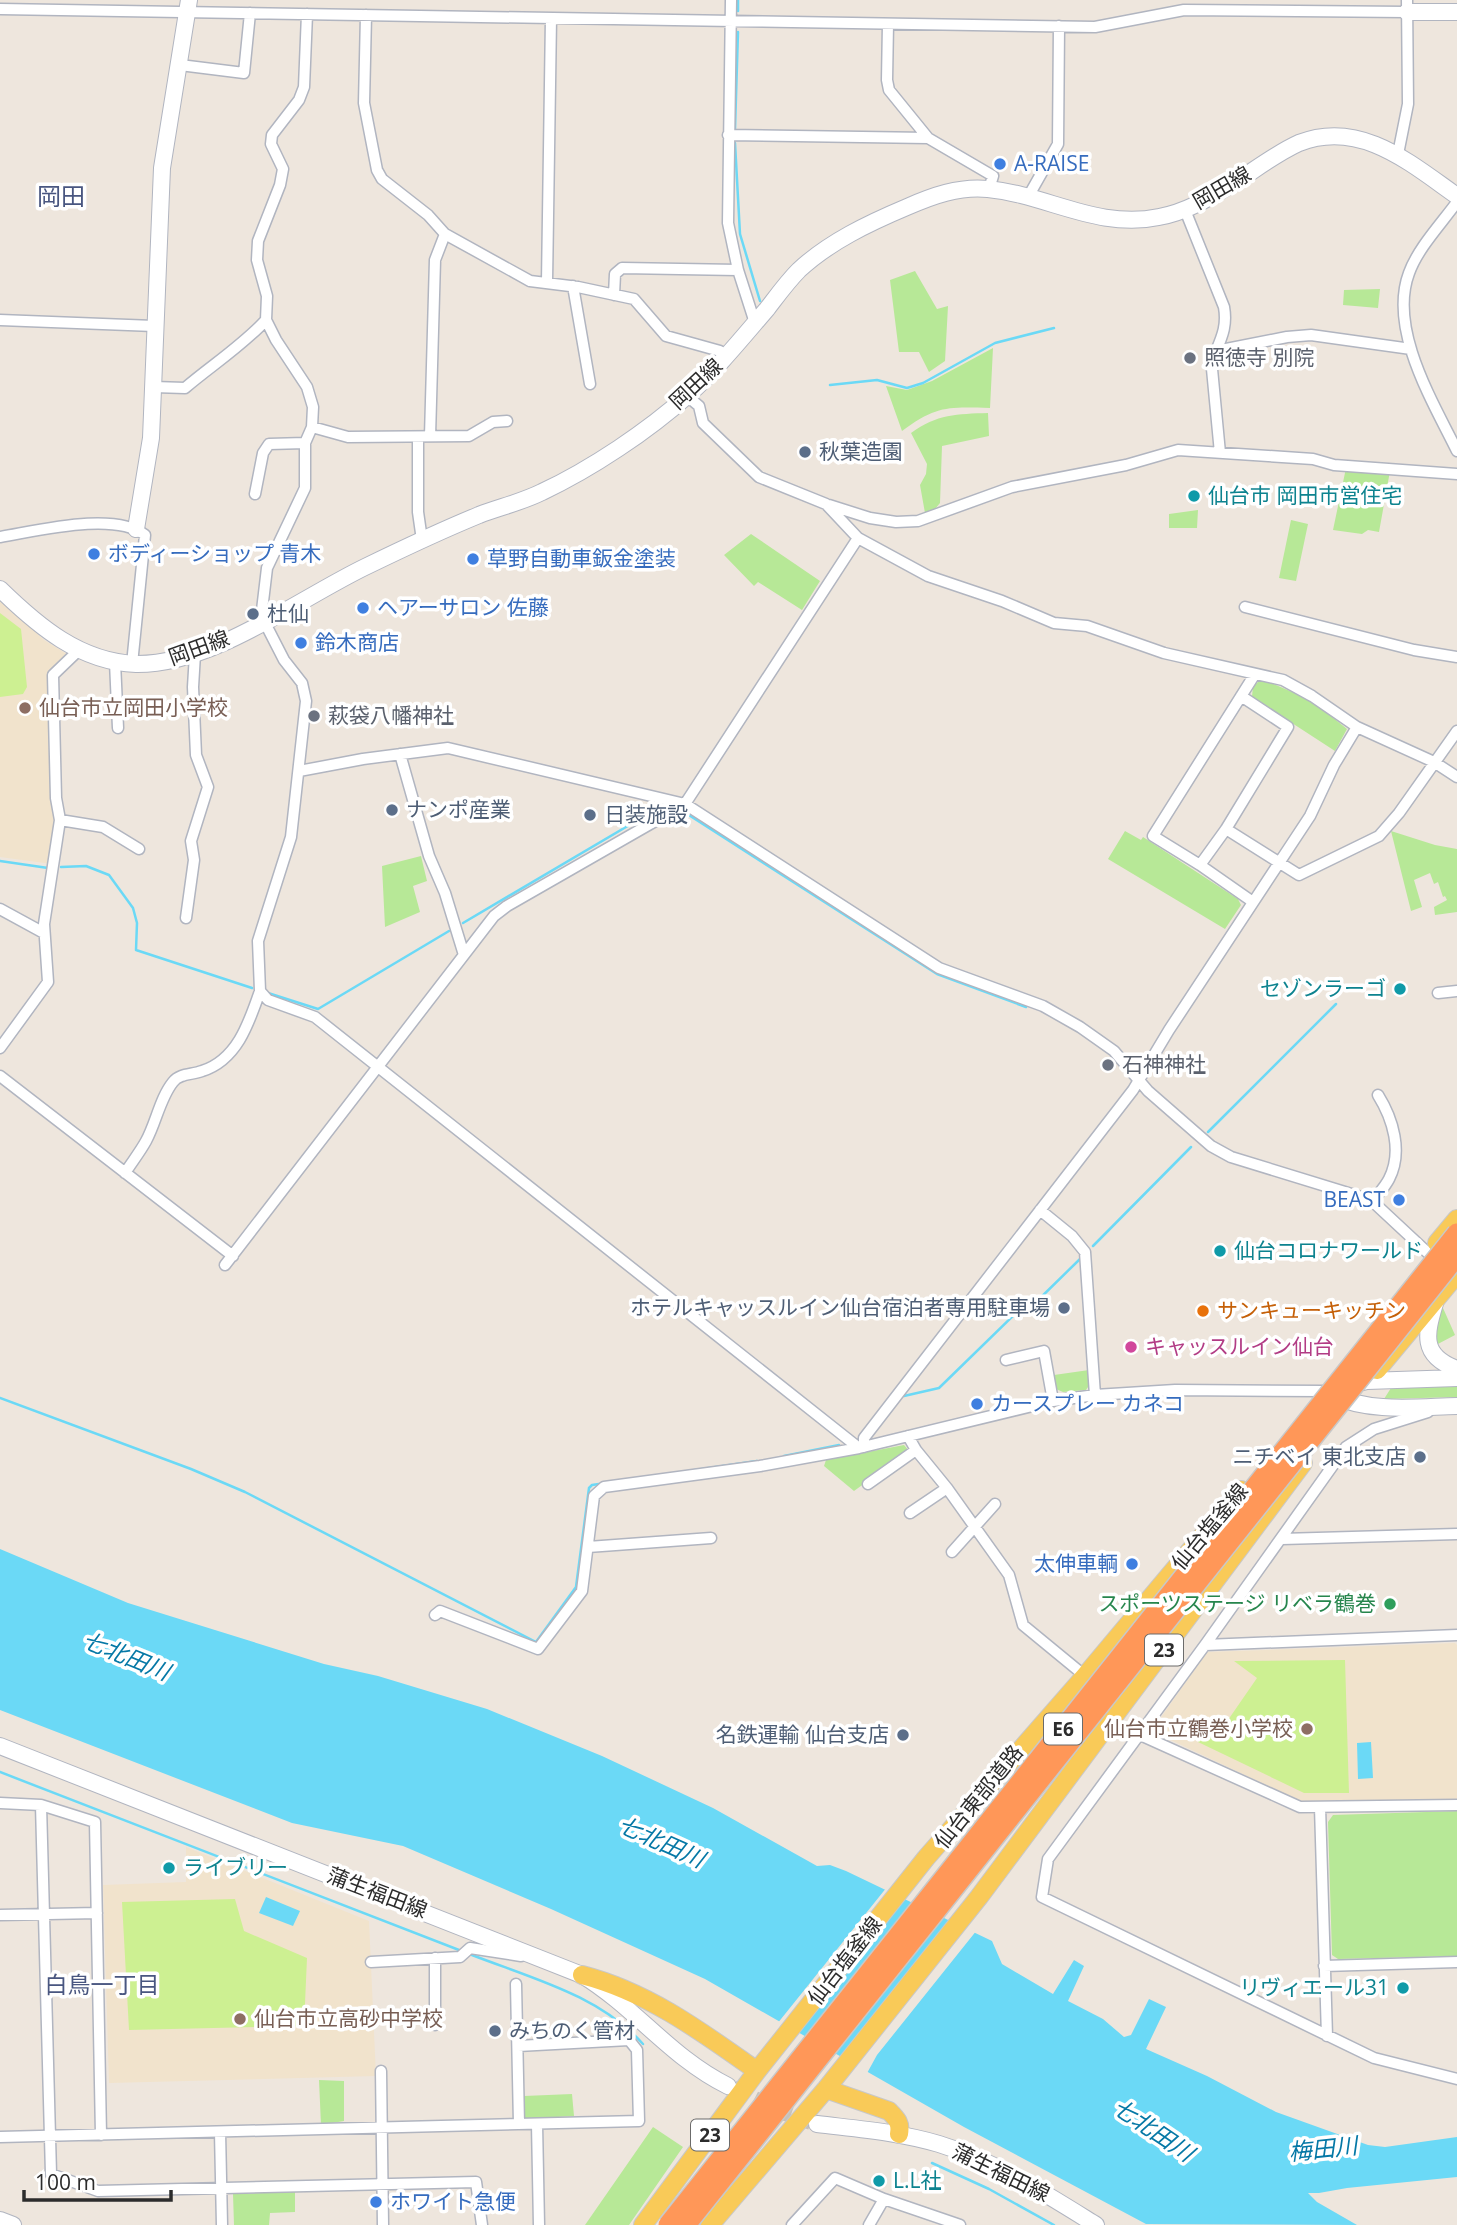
<svg xmlns="http://www.w3.org/2000/svg" width="1457" height="2225" font-family="'Open Sans','Noto Sans JP',sans-serif">
	<rect width="100%" height="100%" fill="#eee6dd"/>
	<path fill="#f1e3cc" d="M0,599L44,640L67,654V660L50,670L51,800L55,817L52,864L0,857Z
		M1455,1643L1457,1645V1799L1304,1803L1158,1734L1157,1723L1207,1652Z
		M186,1847L369,1921L376,2076L109,2083L103,1885L186,1882Z"/>
	<path fill="#b7e897" d="M915,271L937,309L948,306L945,361L929,372L919,352H899L890,280Z
		M1380,289L1378,308L1343,305L1344,290Z
		M993,348L990,408C949,407 937,405 902,431L886,386L907,390L932,381Z
		M988,413L989,436L942,446L940,503L935,509L925,513L920,485L926,474L927,464L911,433C937,414 957,414 988,413Z
		M1346,468L1390,471L1379,532L1368,530L1362,534L1333,530Z
		M1198,510L1197,528H1169V514Z
		M1291,520L1308,524L1296,581L1279,578Z
		M751,534L820,581L802,610L758,582L754,586L724,555Z
		M1262,679L1311,700L1347,729L1335,751L1252,697L1253,686Z
		M1125,831L1141,840L1143,837L1238,899L1241,905L1225,929L1108,859Z
		M1391,831L1435,845L1457,849V912L1435,915L1434,907L1447,900L1445,896L1443,897L1438,882L1434,884L1430,873L1414,880L1422,907L1411,911Z
		M421,856L427,881L413,886L420,912L385,927L382,866Z
		M1443,1308L1455,1335L1436,1345L1434,1322Z
		M1089,1370L1090,1384L1086,1390L1063,1392L1056,1389L1054,1375Z
		M1457,1386V1397L1384,1399L1391,1388Z
		M904,1445L909,1451L854,1491L824,1466L826,1460Z
		M1457,1811V1956L1338,1959L1332,1955L1328,1822L1333,1815Z
		M319,2080L344,2081V2121L321,2125Z
		M572,2094L574,2116L524,2119V2096Z
		M653,2127L683,2147L629,2225H585Z
		M295,2192V2212L270,2213L269,2225H234L233,2194Z"/>
	<path fill="#cdf092" d="M0,613L21,629L27,687L23,694L0,697Z
		M1345,1660L1349,1793H1304L1198,1742L1218,1715L1228,1720L1257,1678L1234,1661Z
		M235,1899L244,1931L307,1958L304,2026L129,2030L122,1902Z"/>
	<path fill="#6bd9f6" d="M0,1549L128,1603L324,1664L378,1676L487,1709L602,1756L713,1808L817,1866L830,1865L846,1871L992,1941L1002,1964L1053,1994L1074,1960L1084,1966L1068,2001L1103,2019L1124,2037L1131,2035L1149,1999L1166,2007L1146,2049L1207,2076L1276,2112L1368,2145L1385,2147L1457,2137V2177L1347,2188L1319,2193H1308L1317,2202L1357,2225L1146,2224L964,2127L705,1979L551,1909L403,1846L292,1823L0,1710Z
		M1371,1742L1373,1778L1358,1779L1357,1743Z
		M266,1897L300,1911L293,1926L259,1913Z"/>
	<path fill="#eee6dd" d="M887,1887L906,1896L796,2035L777,2024Z
		M952,1918L977,1930L877,2055L866,2075L840,2060Z"/>
	<g fill="none" stroke-linecap="round" stroke-linejoin="round">
		<path stroke="#6bd9f6" stroke-width="2.5" d="M738,11V0
			M735,129L738,32
			M735,143L740,234L760,301
			M830,385L877,380L907,388L923,383L995,343L1054,328
			M681,810L937,974L1026,1007
			M0,861L48,868
			M61,867L86,866L109,875L133,908L137,923L136,950L252,988
			M463,923L665,804
			M268,993L318,1009L449,931
			M1208,1132L1336,1004
			M1093,1246L1191,1147
			M904,1396L939,1388L1022,1307L1030,1308L1081,1258
			M0,1398L191,1469L245,1492L536,1642L576,1587L589,1488L592,1485L757,1461
			M784,1456L839,1445
			M0,1772L459,1950
			M472,1955C531,1978 599,1995 643,2044
			M932,2163L989,2189L1054,2225"/>
		<path stroke="#c7c1ba" stroke-width="16" stroke-dasharray="16 8" stroke-linecap="butt" d="M733,2088L774,2109L811,2122"/>
		<g stroke="#b1b5c0" stroke-width="13">
			<path id="street" d="M731,0L728,223L738,270L755,323
				M0,9L1095,27L1184,10L1407,12
				M307,14L304,87L299,100L272,135L271,144L283,169L280,185L258,241L257,260L267,296L266,320L276,340L307,387L313,407L312,427L305,443V488L267,568L262,610L264,621L284,660L302,683L306,701L291,837L258,941L260,991L268,1000L315,1017L859,1448
				M366,15L364,103L377,170L382,179L428,215L445,234L530,281L578,287L634,299L666,336L720,351L724,359
				M888,24L887,80L889,90L928,138L993,176L989,189
				M180,65L244,73L250,13
				M728,135L928,138
				M1398,154L1408,104L1407,0
				M1028,197L1058,144L1059,26
				M1457,202C1441,224 1418,248 1409,273C1388,329 1433,402 1457,451
				M1185,210L1224,307C1227,324 1223,335 1216,351
				M547,282L551,18
				M573,286L590,384
				M614,295L615,274L622,268L738,270
				M0,320L154,326
				M154,387L185,388C212,365 242,346 266,320
				M687,396L699,406L703,423L759,477L826,504L858,538L928,576L1002,601L1054,623L1087,626L1164,653L1283,680L1312,696L1357,727L1434,762L1457,777
				M312,427L348,437L469,436L493,422L507,421
				M430,436L435,260L445,234
				M418,437V512L422,540
				M1220,453L1212,369L1216,351L1287,337L1311,335L1411,349
				M255,494L263,453L269,444L305,443
				M829,505L870,518L896,522L918,521L1012,487L1126,465L1178,450L1313,459L1334,465L1457,474
				M0,537C37,531 114,511 145,535L132,664
				M1245,607L1414,650L1457,657
				M115,662L118,728
				M400,754L429,856L445,893L464,955
				M299,771L363,759L448,748L685,804L939,968L1043,1006L1080,1027L1114,1051L1148,1091L1211,1146L1231,1157L1371,1200L1429,1254
				M60,820L103,827L139,849
				M1226,829L1288,727L1241,696
				M1200,865L1226,829L1299,875L1379,836L1399,813L1457,731
				M1253,902L1200,865L1153,836L1255,674
				M0,909L44,933
				M186,918L194,860L191,841L208,787L196,755L193,687L195,654
				M1438,993L1457,991
				M0,1048L48,982L44,924L60,820L56,798L53,675L79,650
				M0,1076L233,1256
				M125,1173C132,1162 140,1152 146,1141C156,1123 160,1098 173,1082C180,1073 192,1075 202,1071C237,1060 249,1023 260,991
				M1373,1201C1378,1194 1385,1187 1389,1179C1403,1152 1393,1119 1378,1095
				M1040,1210L1072,1236L1085,1252L1095,1395
				M225,1265L494,916L507,906L685,804L858,538
				M1006,1360L1044,1351L1053,1401
				M1428,1412L1374,1429L1346,1447L1205,1645L1048,1859L1042,1897L1374,2058L1457,2079
				M908,1436L916,1450L947,1488L1009,1575L1023,1625L1085,1676
				M864,1447V1438L1133,1090L1169,1030L1310,816L1334,765L1357,727
				M868,1484L916,1450
				M910,1513L947,1488
				M1282,1539L1457,1534
				M588,1547L711,1538
				M952,1552L995,1504
				M435,1615L440,1611L538,1649L582,1591L594,1496L604,1487L760,1466L859,1448L1053,1401L1095,1395L1175,1390L1324,1391
				M1205,1645L1457,1635
				M1138,1734L1300,1807L1457,1805
				M0,1803L41,1805L95,1822L101,2135
				M41,1805L51,2174L98,2191L476,2182L482,2225
				M1320,1807L1327,2036
				M0,1915L97,1913
				M435,1958V2025
				M371,1962L460,1957L470,1948L521,1956
				M1324,1966L1457,1962
				M516,1984L519,2124
				M381,2071L383,2225
				M537,2124L539,2225
				M220,2132L222,2225
				M0,2137L639,2121L637,2050L629,2040L518,2046
				M884,2199L960,2225
				M792,2225L835,2178L884,2199L869,2225"/>
		</g>
		<g stroke="#b1b5c0" stroke-width="18">
			<path id="secondary" d="M1407,12H1457
				M136,529L151,438L162,168L189,0
				M0,589C38,626 80,662 136,664C212,665 297,600 365,567C402,549 440,531 479,515C500,507 522,502 542,492C591,469 648,431 688,395C717,369 742,338 767,309C777,296 787,282 799,270C829,242 869,223 907,207C932,196 959,186 988,189C1047,195 1099,230 1159,217C1191,211 1215,194 1242,178C1260,166 1279,152 1299,143C1360,119 1410,163 1457,196
				M1436,1300C1427,1331 1418,1355 1457,1369
				M1350,1385L1367,1381L1457,1378
				M1332,1395C1370,1413 1416,1407 1457,1406
				M0,1746L582,1975C636,2008 671,2058 728,2086
				M817,2124C858,2129 899,2132 939,2144C995,2161 1046,2194 1096,2225
				M0,2220L13,2225"/>
		</g>
		<g stroke="#c8c8c8" stroke-width="20">
			<path id="primary" d="M1437,1243L1457,1219
				M1377,1370L1457,1274
				M582,1975C648,1992 702,2032 757,2071
				M826,2089L889,2111C897,2119 901,2123 899,2134
				M643,2225L757,2071L926,1858L1085,1676L1241,1490
				M710,2225L826,2089L979,1897L1303,1463"/>
		</g>
		<use href="#street" stroke="#fff" stroke-width="10"/>
		<use href="#secondary" stroke="#fff" stroke-width="16"/>
		<use href="#primary" stroke="#f9ca58" stroke-width="18"/>
		<g stroke="#c8c8c8" stroke-width="22" stroke-linecap="butt">
			<path id="highway-bridge" d="M668,2225L1457,1233
				M686,2225L1457,1256"/>
		</g>
		<use href="#highway-bridge" stroke="#ff9758" stroke-width="19"/>
	</g>
	<g fill="#3f7fe0" stroke="#fff" stroke-width="2.5">
		<circle cx="1000" cy="164" r="7"/>
		<circle cx="94" cy="554" r="7"/>
		<circle cx="473" cy="559" r="7"/>
		<circle cx="363" cy="608" r="7"/>
		<circle cx="301" cy="643" r="7"/>
		<circle cx="1399" cy="1200" r="7"/>
		<circle cx="977" cy="1404" r="7"/>
		<circle cx="1132" cy="1564" r="7"/>
		<circle cx="376" cy="2202" r="7"/>
	</g>
	<g fill="#6b7280" stroke="#fff" stroke-width="2.5">
		<circle cx="1190" cy="358" r="7"/>
		<circle cx="314" cy="716" r="7"/>
		<circle cx="1108" cy="1065" r="7"/>
	</g>
	<g fill="#5c6f8a" stroke="#fff" stroke-width="2.5">
		<circle cx="805" cy="452" r="7"/>
		<circle cx="253" cy="614" r="7"/>
		<circle cx="392" cy="810" r="7"/>
		<circle cx="590" cy="815" r="7"/>
		<circle cx="1064" cy="1308" r="7"/>
		<circle cx="1420" cy="1457" r="7"/>
		<circle cx="903" cy="1735" r="7"/>
		<circle cx="495" cy="2031" r="7"/>
	</g>
	<g fill="#0f9aa8" stroke="#fff" stroke-width="2.5">
		<circle cx="1194" cy="496" r="7"/>
		<circle cx="1400" cy="989" r="7"/>
		<circle cx="1220" cy="1251" r="7"/>
		<circle cx="169" cy="1868" r="7"/>
		<circle cx="1403" cy="1988" r="7"/>
		<circle cx="879" cy="2181" r="7"/>
	</g>
	<g fill="#8d6e63" stroke="#fff" stroke-width="2.5">
		<circle cx="25" cy="708" r="7"/>
		<circle cx="1307" cy="1729" r="7"/>
		<circle cx="240" cy="2019" r="7"/>
	</g>
	<circle fill="#e8710a" stroke="#fff" stroke-width="2.5" cx="1203" cy="1311" r="7"/>
	<circle fill="#d1479c" stroke="#fff" stroke-width="2.5" cx="1131" cy="1347" r="7"/>
	<circle fill="#2e9e5b" stroke="#fff" stroke-width="2.5" cx="1390" cy="1604" r="7"/>
	<g text-anchor="middle" stroke-width="7" stroke-linejoin="round" paint-order="stroke">
		<g fill="#fff" stroke="#6b6b6b" stroke-width="2">
			<rect x="1145" y="1634.5" width="38" height="31" rx="5"/>
			<rect x="1044" y="1713.5" width="38" height="31" rx="5"/>
			<rect x="691" y="2119.5" width="38" height="31" rx="5"/>
		</g>
		<g font-size="19" font-weight="bold" fill="#2c2c2c">
			<text x="1164" y="1657">23</text>
			<text x="1063" y="1736">E6</text>
			<text x="710" y="2142">23</text>
		</g>
		<g font-size="21" fill="#366cbe" stroke="#fff" text-anchor="start">
			<text x="1014" y="171">A-RAISE</text>
			<text x="108" y="561">ボディーショップ 青木</text>
			<text x="487" y="566">草野自動車鈑金塗装</text>
			<text x="377" y="615">ヘアーサロン 佐藤</text>
			<text x="315" y="650">鈴木商店</text>
			<text x="1385" y="1207" text-anchor="end">BEAST</text>
			<text x="991" y="1411">カースプレー カネコ</text>
			<text x="1118" y="1571" text-anchor="end">太伸車輌</text>
			<text x="390" y="2209">ホワイト急便</text>
		</g>
		<g font-size="21" fill="#2c2c2c" stroke="#fff">
			<text transform="translate(1222 188) rotate(-30)" y="7">岡田線</text>
			<text transform="translate(696 384) rotate(-43)" y="7">岡田線</text>
			<text transform="translate(199 648) rotate(-20)" y="7">岡田線</text>
			<text transform="translate(1210 1527) rotate(-50)" y="7">仙台塩釜線</text>
			<text transform="translate(979 1797) rotate(-51)" y="7">仙台東部道路</text>
			<text transform="translate(377 1893) rotate(21)" y="7">蒲生福田線</text>
			<text transform="translate(845 1961) rotate(-52)" y="7">仙台塩釜線</text>
			<text transform="translate(1001 2173) rotate(26)" y="7">蒲生福田線</text>
		</g>
		<g font-size="21" fill="#5b616d" stroke="#fff" text-anchor="start">
			<text x="1204" y="365">照徳寺 別院</text>
			<text x="328" y="723">萩袋八幡神社</text>
			<text x="1122" y="1072">石神神社</text>
		</g>
		<g font-size="21" fill="#4e5e75" stroke="#fff" text-anchor="start">
			<text x="819" y="459">秋葉造園</text>
			<text x="267" y="621">杜仙</text>
			<text x="406" y="817">ナンポ産業</text>
			<text x="604" y="822">日装施設</text>
			<text x="1050" y="1315" text-anchor="end">ホテルキャッスルイン仙台宿泊者専用駐車場</text>
			<text x="1406" y="1464" text-anchor="end">ニチベイ 東北支店</text>
			<text x="889" y="1742" text-anchor="end">名鉄運輸 仙台支店</text>
			<text x="509" y="2038">みちのく管材</text>
		</g>
		<g font-size="21" fill="#0d838f" stroke="#fff" text-anchor="start">
			<text x="1208" y="503">仙台市 岡田市営住宅</text>
			<text x="1386" y="996" text-anchor="end">セゾンラーゴ</text>
			<text x="1234" y="1258">仙台コロナワールド</text>
			<text x="183" y="1875">ライブリー</text>
			<text x="1389" y="1995" text-anchor="end">リヴィエール31</text>
			<text x="893" y="2188">L.L社</text>
		</g>
		<g font-size="21" fill="#785e54" stroke="#fff" text-anchor="start">
			<text x="39" y="715">仙台市立岡田小学校</text>
			<text x="1293" y="1736" text-anchor="end">仙台市立鶴巻小学校</text>
			<text x="254" y="2026">仙台市立高砂中学校</text>
		</g>
		<g font-size="21" fill="#c56008" stroke="#fff" text-anchor="start">
			<text x="1217" y="1318">サンキューキッチン</text>
		</g>
		<g font-size="21" fill="#b23c85" stroke="#fff" text-anchor="start">
			<text x="1145" y="1354">キャッスルイン仙台</text>
		</g>
		<g font-size="21" fill="#27864d" stroke="#fff" text-anchor="end">
			<text x="1376" y="1611">スポーツステージ リベラ鶴巻</text>
		</g>
		<g font-size="23" font-style="italic" fill="#0578a6" stroke="#fff">
			<text transform="translate(126 1656) rotate(22)" y="8">七北田川</text>
			<text transform="translate(661 1842) rotate(24)" y="8">七北田川</text>
			<text transform="translate(1153 2130) rotate(34)" y="8">七北田川</text>
			<text transform="translate(1323 2149) rotate(-6)" y="8">梅田川</text>
		</g>
		<g font-size="23" fill="#495680" stroke="#fff">
			<text x="102" y="1993">白鳥一丁目</text>
		</g>
		<g font-size="24" fill="#495680" stroke="#fff">
			<text x="61" y="205">岡田</text>
		</g>
	</g>
	<path d="M24 2190v10h147v-10" fill="none" stroke="#2c2c2c" stroke-width="3.5"/>
	<text x="35" y="2190" font-size="21" fill="#2c2c2c" stroke="#ffffff" stroke-width="5" paint-order="stroke">100 m</text>
</svg>
